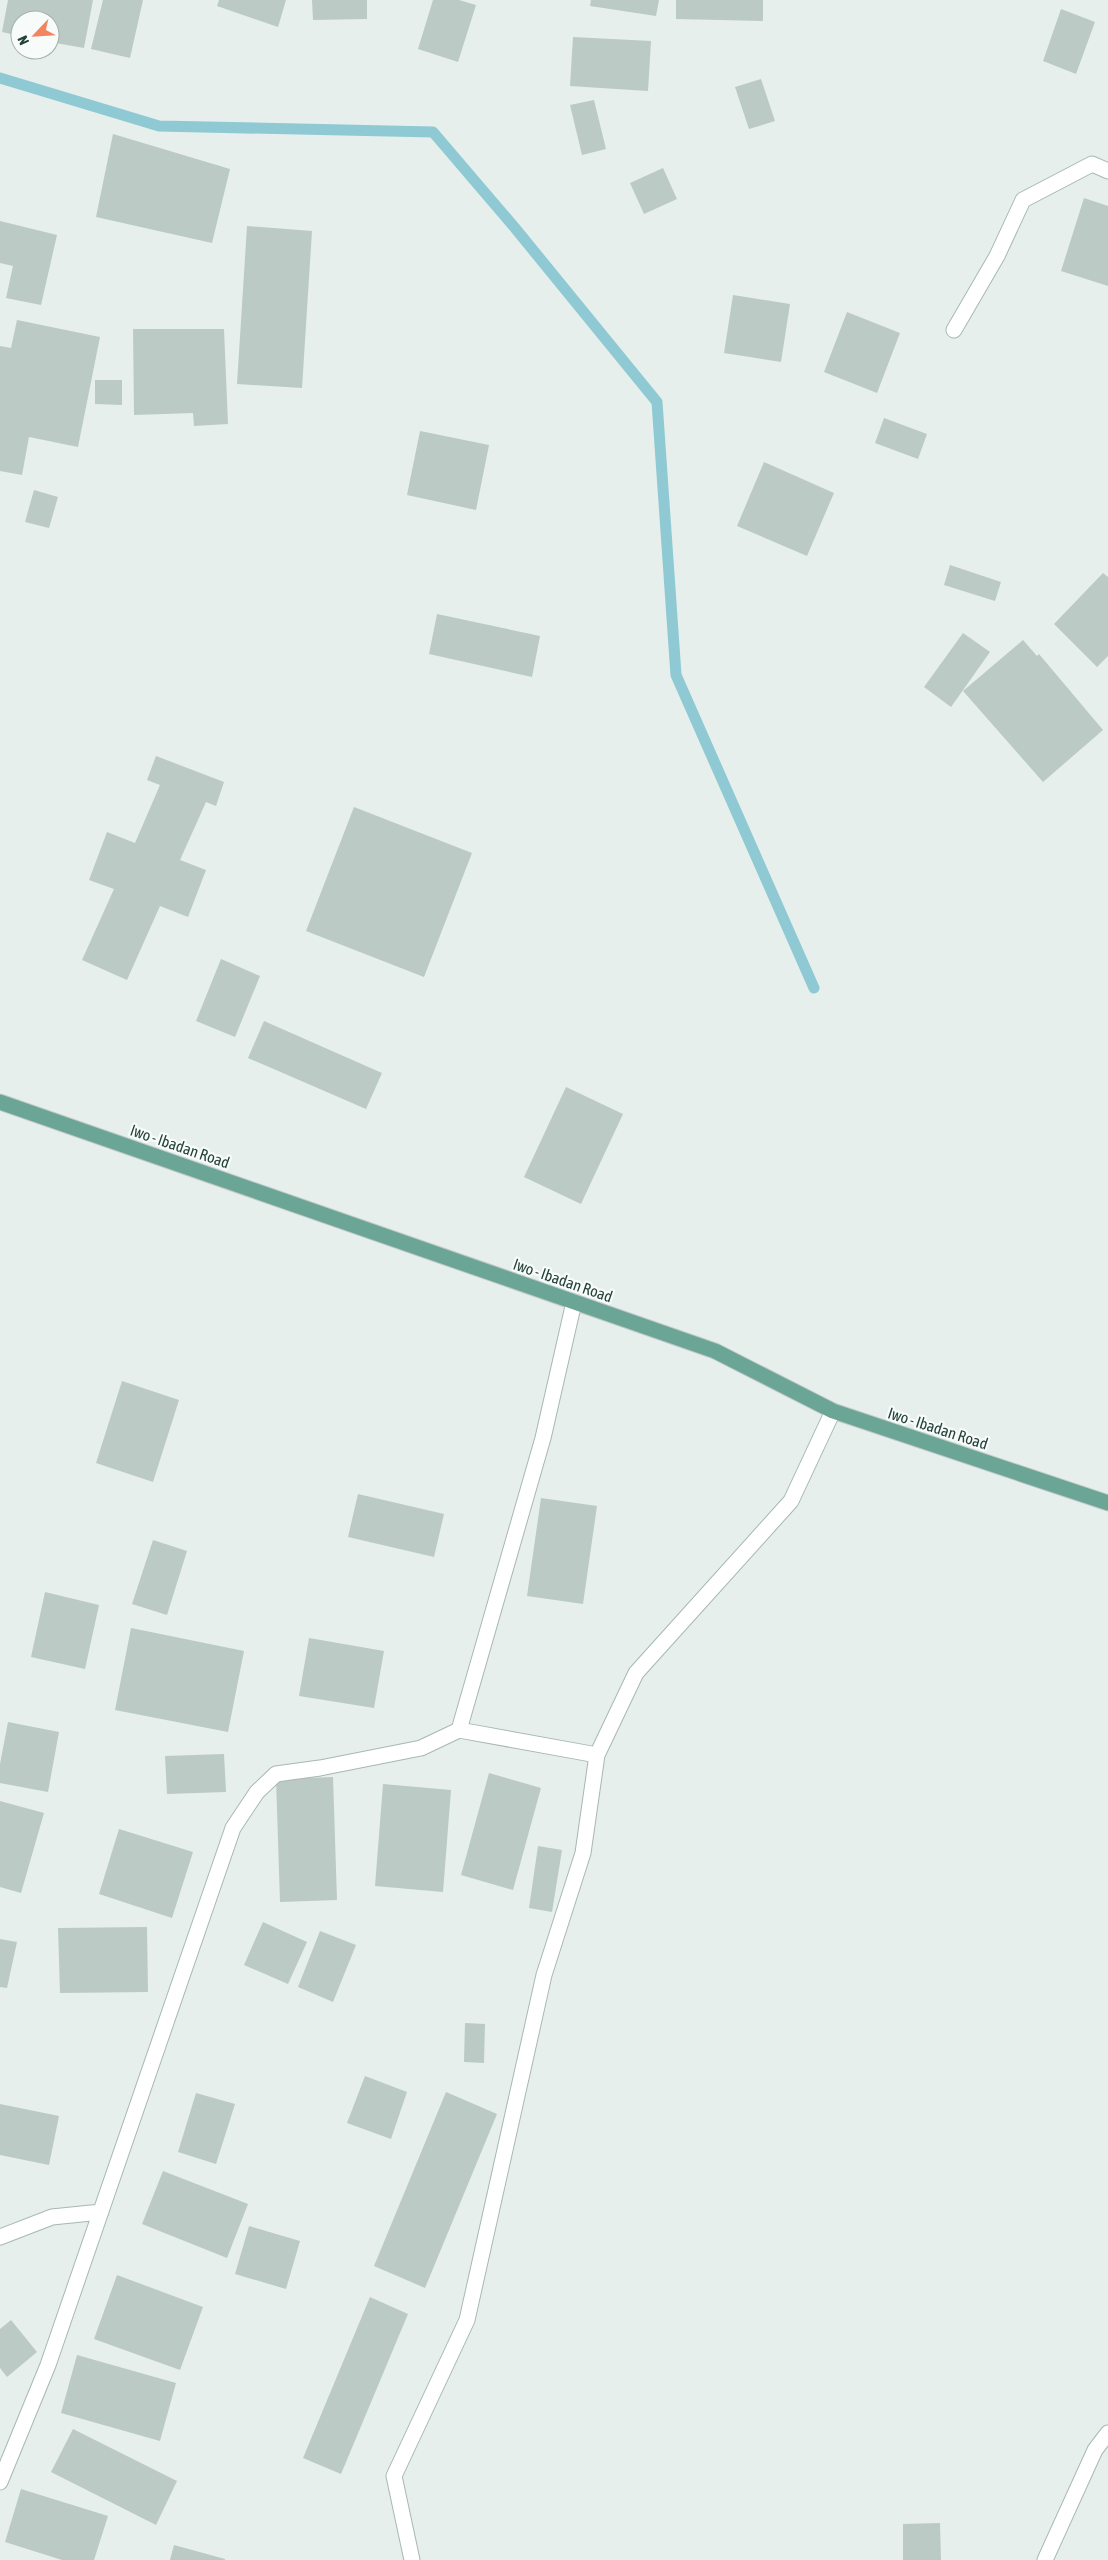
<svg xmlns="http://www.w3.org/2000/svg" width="1108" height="2560" font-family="'Asap Condensed',sans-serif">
	<rect width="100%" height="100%" fill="#e6efeb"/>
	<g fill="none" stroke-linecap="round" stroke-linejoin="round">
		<path stroke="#8ec9d4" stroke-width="11" d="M0,78L159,126L433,132L515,228L657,402L676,675L814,988"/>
	</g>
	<path fill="#bbcac4" d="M8,0H93L84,48L50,42V20H20V36L2,32Z
		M103,0H143L130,58L91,49Z
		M219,0H286L278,27L217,6Z
		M312,0H367V19L313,20Z
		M433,0H459L476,5L458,62L418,49Z
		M591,0H659L656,16L590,6Z
		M676,0H763V21L676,19Z
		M1061,9L1095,22L1076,74L1043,61Z
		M573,37L651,41L648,91L570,86Z
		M761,79L775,121L749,129L735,87Z
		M594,100L606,149L582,155L570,105Z
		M113,134L230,169L212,243L96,217Z
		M663,168L677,199L644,214L630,183Z
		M1084,198L1108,206V286L1061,271Z
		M0,221L57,235L41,305L6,298L13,266L0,263Z
		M247,226L312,231L302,388L237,384Z
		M733,295L790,304L781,362L724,353Z
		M847,312L900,333L877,393L824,372Z
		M17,320L100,337L78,447L29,437L22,475L0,471V346L11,348Z
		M133,329H224L228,424L194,426L193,413L134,415Z
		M95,380H122V405L95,404Z
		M884,418L927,434L918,459L875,443Z
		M420,431L489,445L476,510L407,495Z
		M764,462L834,493L807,556L737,526Z
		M34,490L58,497L49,528L25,522Z
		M950,565L1001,582L995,601L944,585Z
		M1103,573L1108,577V656L1097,667L1054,624Z
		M437,614L540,636L532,677L429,654Z
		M963,633L990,652L951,707L924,687Z
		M1023,640L1037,656L1039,654L1103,730L1043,782L963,691Z
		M156,756L224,782L216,806L206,802L180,860L206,870L188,917L160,906L127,980L82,960L114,889L89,880L107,832L135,843L160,785L147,780Z
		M354,807L472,853L424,977L306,931Z
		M221,959L260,976L235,1037L196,1021Z
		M264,1021L382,1073L366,1109L248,1058Z
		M566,1087L623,1114L581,1204L524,1177Z
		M122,1381L179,1400L153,1482L96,1463Z
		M358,1494L444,1514L434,1557L348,1537Z
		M541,1498L597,1506L583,1604L527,1596Z
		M153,1540L187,1551L167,1615L132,1604Z
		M45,1592L99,1605L85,1669L31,1657Z
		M131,1628L244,1651L228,1732L115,1710Z
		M309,1638L384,1651L374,1708L299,1696Z
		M8,1722L59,1732L48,1792L0,1783V1764Z
		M224,1754L226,1792L167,1794L165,1756Z
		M489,1773L541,1788L513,1890L461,1875Z
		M333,1777L337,1900L280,1902L276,1779Z
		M383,1784L451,1790L443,1892L375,1886Z
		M0,1801L44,1813L21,1893L0,1887Z
		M119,1829L193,1852L172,1918L99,1894Z
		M538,1846L562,1850L552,1912L529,1908Z
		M263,1922L307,1942L288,1984L244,1965Z
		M147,1927L148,1992L60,1993L58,1928Z
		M320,1931L356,1945L333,2002L298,1987Z
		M0,1939L17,1942L7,1988L0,1987Z
		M465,2023L485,2024L484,2063L464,2062Z
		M365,2076L407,2092L391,2139L347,2123Z
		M446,2092L497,2114L425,2288L374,2266Z
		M196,2093L235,2104L216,2164L178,2152Z
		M0,2104L59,2116L49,2165L0,2155Z
		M163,2171L248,2204L227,2258L142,2224Z
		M249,2226L300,2241L286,2289L235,2274Z
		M117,2275L203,2307L180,2370L94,2339Z
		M370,2297L408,2314L341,2474L303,2458Z
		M11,2320L37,2352L7,2377L0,2368V2329Z
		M77,2355L176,2383L160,2441L61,2413Z
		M73,2429L177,2481L156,2525L51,2472Z
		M21,2489L108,2516L94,2560H62L5,2542Z
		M940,2523L941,2560H903V2524Z
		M174,2545L225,2559V2560H170Z"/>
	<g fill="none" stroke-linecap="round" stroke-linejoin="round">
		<g stroke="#a8b8b2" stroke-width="17">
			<path id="minor" d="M954,330L997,256L1023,200L1092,164L1108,171
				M459,1730L597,1755
				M0,2237L52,2217L101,2212
				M0,2482L48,2365L233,1828L257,1792L276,1774L320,1768L421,1748L459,1730L543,1438L574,1302
				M412,2560L394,2476L467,2320L544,1975L583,1853L597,1755L636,1673L791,1501L833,1411
				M1045,2560L1095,2450L1108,2433"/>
		</g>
		<g stroke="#c2cac8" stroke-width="17">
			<path id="major" d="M0,1102L715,1351L833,1411L1108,1503"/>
		</g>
		<use href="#minor" stroke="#fff" stroke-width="15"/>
		<use href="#major" stroke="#6aa596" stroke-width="15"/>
	</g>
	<g text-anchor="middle" stroke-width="4.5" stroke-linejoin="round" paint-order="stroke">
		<g font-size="16" fill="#24423a" stroke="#f7fbf9">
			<text transform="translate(180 1146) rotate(19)" y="6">Iwo - Ibadan Road</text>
			<text transform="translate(563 1280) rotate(19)" y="6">Iwo - Ibadan Road</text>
			<text transform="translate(938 1428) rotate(18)" y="6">Iwo - Ibadan Road</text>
		</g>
	</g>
	<g transform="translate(35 35) rotate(245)"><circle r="24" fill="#f7fbf9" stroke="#a3b1ad"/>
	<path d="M0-4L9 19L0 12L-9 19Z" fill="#f4845f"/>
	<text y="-8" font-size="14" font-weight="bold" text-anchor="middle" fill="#24423a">N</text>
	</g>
</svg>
